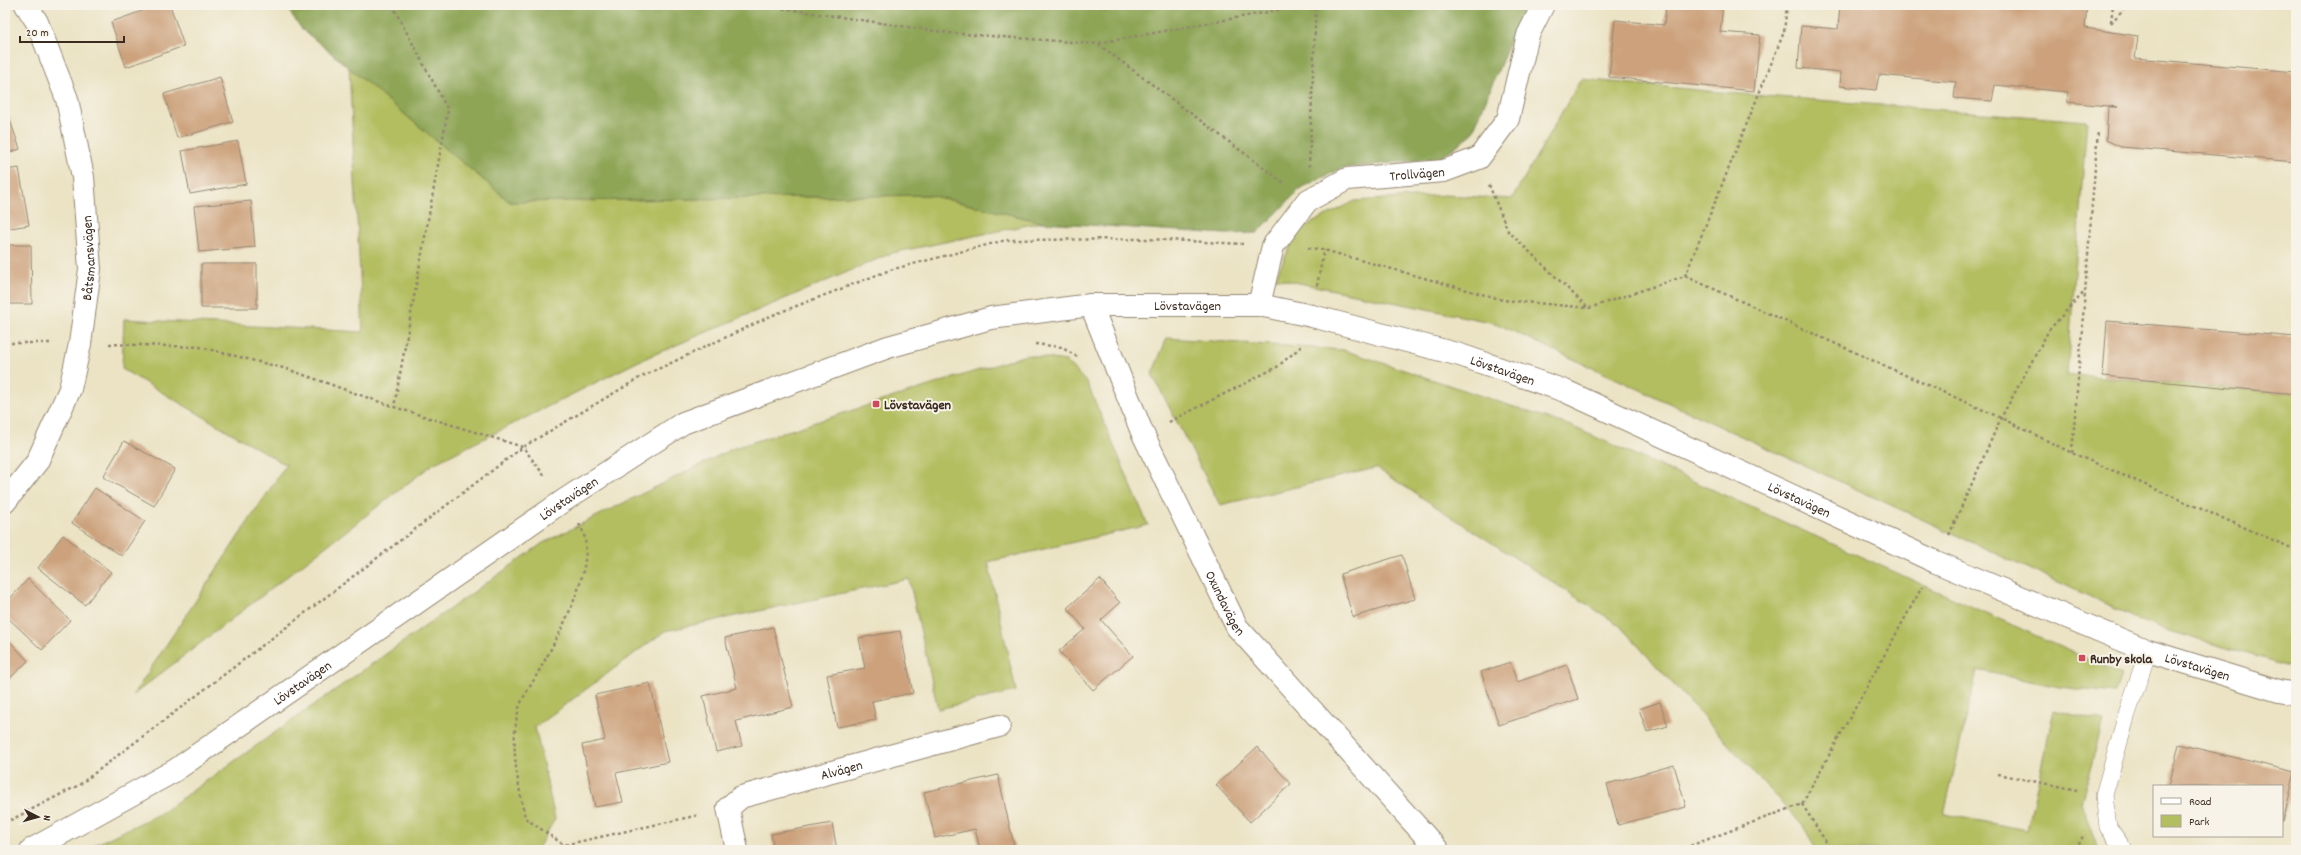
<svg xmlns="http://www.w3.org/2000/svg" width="2301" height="855" font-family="Dekko,sans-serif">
	<rect width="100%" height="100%" fill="#f7f3e8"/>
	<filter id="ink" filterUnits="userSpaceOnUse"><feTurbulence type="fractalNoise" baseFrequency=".025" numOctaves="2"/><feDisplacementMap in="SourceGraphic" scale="8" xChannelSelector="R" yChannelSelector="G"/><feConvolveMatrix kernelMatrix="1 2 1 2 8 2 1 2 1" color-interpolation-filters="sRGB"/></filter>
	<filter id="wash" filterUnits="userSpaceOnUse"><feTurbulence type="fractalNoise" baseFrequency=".012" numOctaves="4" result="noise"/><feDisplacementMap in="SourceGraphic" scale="16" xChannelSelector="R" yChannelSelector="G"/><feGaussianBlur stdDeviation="0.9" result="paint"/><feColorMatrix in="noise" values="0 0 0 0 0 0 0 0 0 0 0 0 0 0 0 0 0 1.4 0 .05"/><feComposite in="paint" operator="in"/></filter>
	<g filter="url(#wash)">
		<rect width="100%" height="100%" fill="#ebe3c4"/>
		<path fill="#b3be60" stroke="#77743f" d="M349,67L510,202L929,195L1042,222L892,253L639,361L433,464L133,695L286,465L122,369L124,319L363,332Z
			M1581,79L1752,95L2087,121L2067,374L2296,394V668L2158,628L1495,323L1275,278L1298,230L1355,201L1445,195L1512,199Z
			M1167,338L1344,350L1571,426L2121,674L2115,693L2059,687L1977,670L1944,814L2027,830L2054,710L2103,722L2081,803L2099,850H1817L1803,826L1619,625L1376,468L1220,505L1152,374Z
			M1026,355L1066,361L1087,383L1148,525L988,562L1016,691L938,709L909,579L665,631L535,727L555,819L537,850H84L161,813L543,543L734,448Z"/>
		<path fill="#8ea556" stroke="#64683a" d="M285,5H1525L1472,134L1440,158L1343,168L1302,187L1257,233L1225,234L1042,222L929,195L510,202L301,28Z"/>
		<g id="blocks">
			<path fill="#cca17b" d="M159,5H170L184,46L126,67L111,22Z
				M1666,5H1723L1720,32L1760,35L1754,91L1609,77L1615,20L1664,25Z
				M1840,5H2087L2085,28L2138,36L2135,58L2296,72V162L2121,147L2106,140L2108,107H2118L2067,102L2068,92L1995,85L1992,101L1954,98L1956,82L1879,75L1876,90L1840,86L1841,72L1798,68L1801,26L1838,29Z
				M220,77L233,122L177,138L164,94Z
				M5,106L20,149L5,154Z
				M238,141L246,184L190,194L182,151Z
				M19,168L29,225L5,229V170Z
				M251,201L255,247L199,252L194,206Z
				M5,245H31L32,304H5Z
				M201,264H257V308H201Z
				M2107,321L2296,337V394L2103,376Z
				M124,441L175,469L154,506L103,477Z
				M95,488L145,521L122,556L72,523Z
				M63,535L111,572L85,605L38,568Z
				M1402,555L1415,599L1353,617L1340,574Z
				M28,579L70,620L42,650L5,615V604Z
				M1100,579L1120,603L1101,620L1133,656L1093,690L1059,651L1085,629L1067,608Z
				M773,627L793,707L736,721L742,746L716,752L703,696L737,688L725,638Z
				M900,631L913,693L872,701L876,720L837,727L827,675L865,668L859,638Z
				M5,636L28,661L5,683Z
				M1510,662L1517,682L1567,665L1578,699L1499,725L1481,672Z
				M650,683L668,762L616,773L623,802L595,807L582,745L605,740L595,695Z
				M1660,702L1668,726L1647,732L1639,709Z
				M2179,744L2295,772L2283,822L2282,786H2169Z
				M1257,747L1291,784L1250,822L1216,785Z
				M1674,765L1686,807L1618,825L1607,784Z
				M998,775L1015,850H980L975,829L935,838L924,792Z
				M832,823L837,850H774L771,834Z"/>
		</g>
	</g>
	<g filter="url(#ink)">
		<use href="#blocks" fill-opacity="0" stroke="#938671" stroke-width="1"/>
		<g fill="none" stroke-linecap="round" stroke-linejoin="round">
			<g stroke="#938671" stroke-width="18">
				<path id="lane" d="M2124,850L2108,827L2104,795L2127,714L2148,651"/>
			</g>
			<g stroke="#938671" stroke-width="24">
				<g id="street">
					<path id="s1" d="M1091,305L1142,432L1237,627L1438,850"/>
					<path id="s2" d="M1259,305L1273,246L1307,201L1347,179L1444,171L1479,158L1508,119L1528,35L1543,5"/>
					<path id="s3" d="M5,502L37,462L70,389L80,344L90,269L83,177L67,99L37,22L26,5"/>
					<path id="s4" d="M737,850L728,808L741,797L999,726"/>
				</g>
			</g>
			<g stroke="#938671" stroke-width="24">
				<g id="secondary">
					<path id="s5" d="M31,850L174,771L563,501L683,423L888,347L991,318L1091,305H1259L1312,316L1460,355L1565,391L1936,562L2148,651L2279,691L2296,694"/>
				</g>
			</g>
			<path stroke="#938671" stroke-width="2.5" stroke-dasharray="3 3" stroke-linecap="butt" d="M392,5L448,110L394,407
				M759,5L949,33L1098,44L1284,183
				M2111,22L2113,5
				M2111,23L2127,5
				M1099,43L1306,5
				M1309,167L1316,5
				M1489,185L1508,231L1588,308
				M1308,248L1324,250L1503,300L1589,308L1685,276L2001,418L2072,453L2296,550
				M1685,276L1784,32L1787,5
				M1317,286L1324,250
				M5,343H50
				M109,344L200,347L287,369L394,407L523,447L546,478
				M1035,344L1061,347L1079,358
				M1169,422L1277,367L1303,345
				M2072,453L2098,131
				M579,524C604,561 553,645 535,678C530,687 522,698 519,708C509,746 518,781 525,818L564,845L699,815
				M1949,535L2001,418L2049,330L2086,289
				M1998,774L2077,790
				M1802,804L1831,850
				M5,823L79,785L523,447L641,377L773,315L890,270L1006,240L1148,239L1243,244
				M1679,850L1802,804L1922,587
				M2076,850L2083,836"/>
			<use href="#lane" stroke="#fff" stroke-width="17"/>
			<use href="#street" stroke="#fff" stroke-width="22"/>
			<use href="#secondary" stroke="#fff" stroke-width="22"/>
		</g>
	</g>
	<g fill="#d1495b" stroke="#f7f3e8" stroke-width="1.5">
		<rect x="872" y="400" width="8" height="8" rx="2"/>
		<rect x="2078" y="654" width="8" height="8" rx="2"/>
	</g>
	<g text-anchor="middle" stroke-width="4" stroke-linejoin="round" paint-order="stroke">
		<g font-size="14" fill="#3b2a1e" stroke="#f7f3e8">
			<text dy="5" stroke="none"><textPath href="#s2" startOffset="233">Trollvägen</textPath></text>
			<text dy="5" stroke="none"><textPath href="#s3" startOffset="264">Båtsmansvägen</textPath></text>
			<text dy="5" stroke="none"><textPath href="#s5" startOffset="1303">Lövstavägen</textPath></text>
			<text dy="5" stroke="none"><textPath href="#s5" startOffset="1627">Lövstavägen</textPath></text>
			<text dy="5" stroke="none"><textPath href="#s5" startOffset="643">Lövstavägen</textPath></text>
			<text dy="5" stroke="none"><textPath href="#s5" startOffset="1951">Lövstavägen</textPath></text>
			<text dy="5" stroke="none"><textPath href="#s1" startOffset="327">Oxundavägen</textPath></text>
			<text dy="5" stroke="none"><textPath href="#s5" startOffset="2383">Lövstavägen</textPath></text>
			<text dy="5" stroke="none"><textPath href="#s5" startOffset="319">Lövstavägen</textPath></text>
			<text dy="5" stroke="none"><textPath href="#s4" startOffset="164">Alvägen</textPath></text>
		</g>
		<g font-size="14" font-weight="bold" fill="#3b2a1e" stroke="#f7f3e8" text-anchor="start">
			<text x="884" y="409">Lövstavägen</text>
			<text x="2090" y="663">Runby skola</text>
		</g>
	</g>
	<rect width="2301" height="855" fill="none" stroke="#f7f3e8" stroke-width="20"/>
	<rect x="2153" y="785" width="130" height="52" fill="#f7f3e8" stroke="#aca397"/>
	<rect x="2161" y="798" width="20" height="6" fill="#ffffff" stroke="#aca397"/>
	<text x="2189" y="805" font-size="12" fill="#3b2a1e">Road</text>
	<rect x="2161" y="815" width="20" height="12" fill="#b3be60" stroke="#aca397"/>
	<text x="2189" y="825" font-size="12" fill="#3b2a1e">Park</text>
	<g transform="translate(38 817) rotate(96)" stroke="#f7f3e8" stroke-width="3" paint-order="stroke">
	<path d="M0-3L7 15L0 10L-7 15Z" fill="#3b2a1e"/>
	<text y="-6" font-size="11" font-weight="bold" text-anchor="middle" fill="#3b2a1e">N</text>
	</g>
	<path d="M20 36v6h104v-6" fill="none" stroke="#3b2a1e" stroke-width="2"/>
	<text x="26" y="36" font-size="12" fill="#3b2a1e" stroke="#f7f3e8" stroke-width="3" paint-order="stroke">20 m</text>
</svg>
